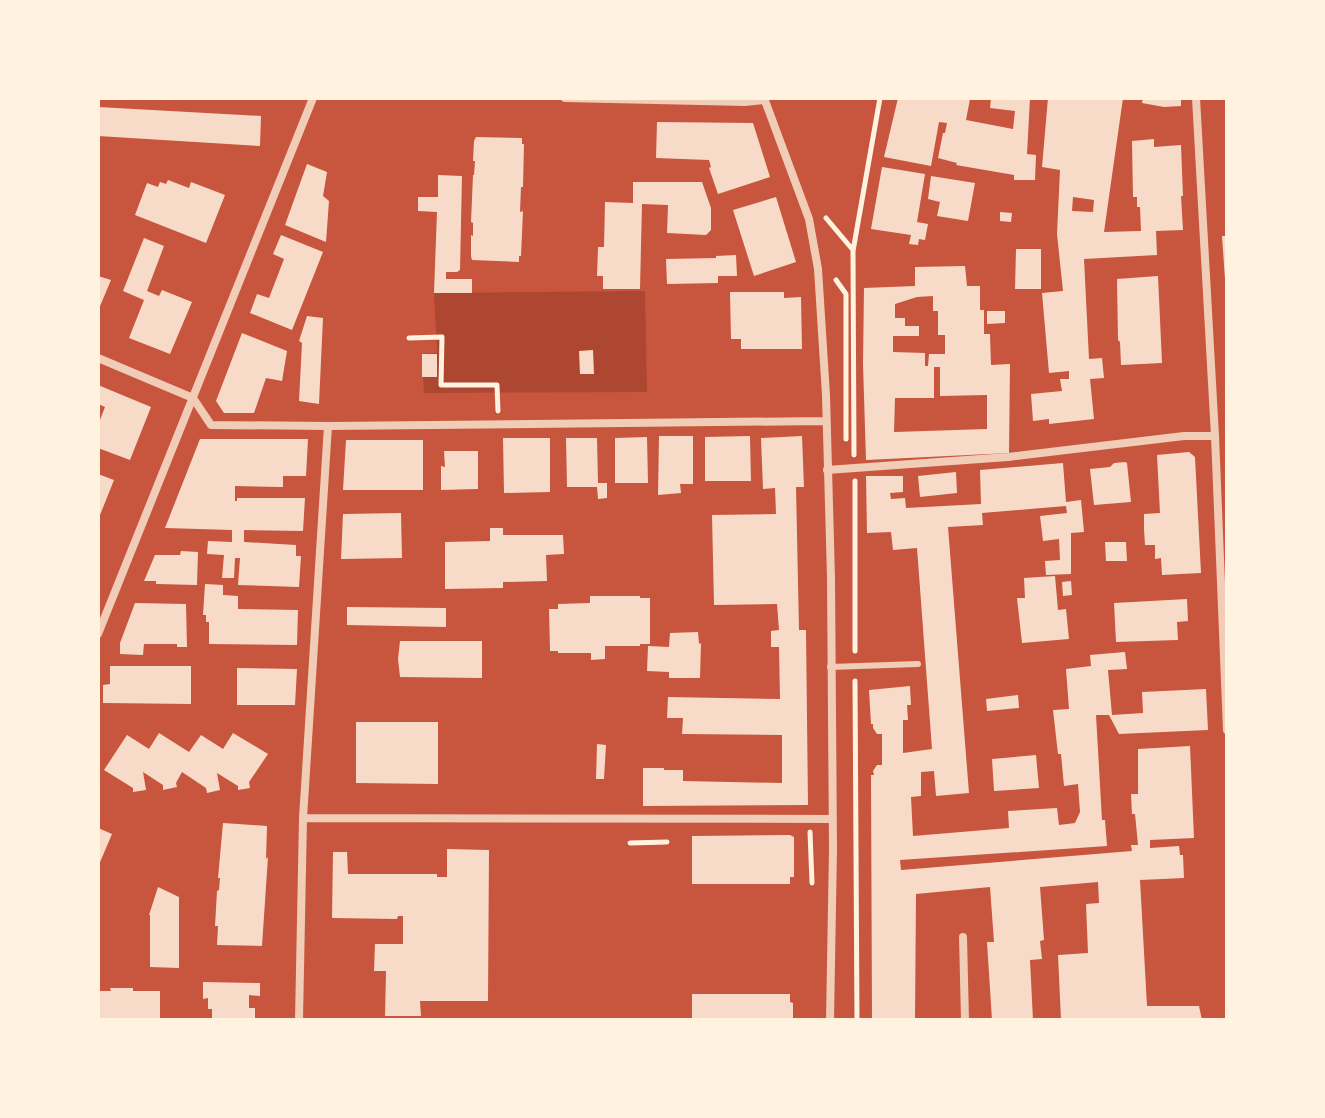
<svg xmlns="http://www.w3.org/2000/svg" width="1325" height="1118" font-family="'Source Serif 4',serif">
	<rect width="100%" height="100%" fill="#c8553d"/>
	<path fill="#ae4732" d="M645,291L647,392L424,393L422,354L437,353L434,293Z"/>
	<path fill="#f7dbc8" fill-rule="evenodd" d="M898,98L970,99L966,120L1013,129L1015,111L990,108L991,98H1030L1027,154L1036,155L1035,180H1014V175L956,165L957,163L938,158L943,133H945L947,123L939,122L931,166L884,157Z
		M1048,98H1123L1104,232L1141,231L1140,207H1137V197H1133L1132,141L1154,139V147L1181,145L1183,196H1181L1183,230L1156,231L1157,255L1084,259L1089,359L1102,358L1104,378L1090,379L1094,419L1049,424V419L1033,421L1031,394L1062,391L1060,379H1069V371L1049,373L1042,293L1063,291L1057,234L1060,170L1042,167ZM1073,197L1094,200L1093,212L1072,211Z
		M1143,98H1181V106L1164,107L1142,103Z
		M98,107L261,116L260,146L98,136Z
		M657,122L753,123L770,177L718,194L709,168L711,167L709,160L656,158Z
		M476,137L522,138V144H524L523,187H521L520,212L523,211L521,256H519V262L472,260L471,256V235L473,236V223L471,222L473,175H474L475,161H473L474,141Z
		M307,164L327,172L323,196L329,201L326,242L285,225Z
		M882,167L925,174L917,222L928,224L925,240L919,239L918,245L909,244L911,235L871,229Z
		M438,175L462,176L460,270L457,272H446V279H472V293H434L437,212L418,211V197H438Z
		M931,176L975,183L968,221L937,216L940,202L928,199Z
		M168,180L189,188L191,182L225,195L206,243L135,215L147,183L158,187L160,182L166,184Z
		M633,182H702L711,208V230L706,235L667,233L668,205L642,204L640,289H603V276H597L598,247H604L605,202L633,203Z
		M776,197L796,262L754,276L733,210Z
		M1000,212L1012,213L1011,222L1000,221Z
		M281,235L323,252L292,330L250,313L257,294L269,298L284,259L273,254Z
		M1222,236H1227V279H1225Z
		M144,238L164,246L147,291L159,296L162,290L192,302L170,354L129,338L144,300L123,291Z
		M1016,249H1041V289H1015Z
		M736,255L737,276H718V283L667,284L666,259L716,258V256Z
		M965,266L967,286H980V310H984V334H990L991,365L1010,364L1009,453L866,460L863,364L864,288L915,286V267ZM933,296V311H938V335H945V354H929L928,366H925V353L893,352V336H919V326H905V318H895V304L917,297ZM934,367H940V396L987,395V429L894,432L895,398H934Z
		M98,276L111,280L98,311Z
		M1158,276L1162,363L1121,365L1120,342L1118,340L1117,279Z
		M730,292H784V298L801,297L802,349H741V339H731Z
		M987,311H1005V323L987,324Z
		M307,316L323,318L319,404L299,401L302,343L299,341Z
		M242,333L287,351L282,381L266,378L254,413H224L216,401Z
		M593,350L594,374H580L579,351Z
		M422,354H437V377H422Z
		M98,385L151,407L130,460L98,448V425L105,407L98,404Z
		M659,436H693V484H680L681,493L658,495Z
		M750,436L751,481H705V437Z
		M802,436L804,487H796L799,630H806L808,805L643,806V768H664V770H683V781L782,783V735L682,734L683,718H667L668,697L780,699L779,647H771V631L779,630L777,604L714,605L712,515L776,514L775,488L763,489L761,438Z
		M647,437L648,483H615V438Z
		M503,438H550V492L504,493Z
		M566,438H597L598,483H607V498L598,499L597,487H567Z
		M200,439H308L306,476H283V487L235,486V501H237V498H305L303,531L244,530V542L296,545V556H301L299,587L238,585L240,558H235L234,578H222L224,555L207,554L208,541L232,542V530L165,528Z
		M346,440H423V490H343Z
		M444,451H478V489L441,490V466L445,467Z
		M1189,452L1195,457L1201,573L1162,575L1161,558L1155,559V545H1145L1144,529V514L1160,513L1157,455Z
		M1125,462L1127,463L1131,502L1094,505L1090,469L1110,467L1114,463Z
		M1063,463L1066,502L1081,500L1084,532L1071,533V574L1046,575L1045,561L1060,560L1059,539L1043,541L1040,516L1067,513L1066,506L982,513L983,525L948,527L969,793L936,796L934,771L921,772V796L911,797L913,836L1009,828L1008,811L1057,808L1059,825L1075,823L1080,812L1078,784L1064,786L1061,754H1058L1053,710L1069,709L1066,669L1091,666L1090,655L1125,652L1127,669L1108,670L1112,715L1143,713L1142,692L1206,689L1208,730L1119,734L1109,715H1096L1102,820H1105L1107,846L900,860L901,870L1132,851L1131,845H1138L1135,814H1132L1131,794H1138V749L1190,746L1194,838L1150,840V848L1179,846L1180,855H1183L1184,878L1140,880L1147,1006H1199L1202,1020H1061L1058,955L1088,953L1086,904L1099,903L1098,882L1040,887L1044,940L1040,941L1042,959L1030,960L1033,1020H992L987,942H994L990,887L916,894L915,1020H872L871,775H874L873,771L877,765H882V734H877L873,728V724H871L869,690L910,686L911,705H907L908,720H903V753L932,749L917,548L893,550L891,532L867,533L866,476H903V492L890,493L891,499L905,498L906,508L981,504L980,470Z
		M956,472L957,493L920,497L918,476Z
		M98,474L114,480L98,520Z
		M401,513L402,558L341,559L343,514Z
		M490,528H503V535H563L564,554L546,555L547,581L503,582V588L445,589V542L490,541Z
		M1105,542H1126L1127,561H1106Z
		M181,551L198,552L197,585L156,584V581H144L155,555H180Z
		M1055,576L1058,610L1066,609L1069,639L1022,643L1017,598H1025L1024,578Z
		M1071,581L1072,595L1063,596L1062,582Z
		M205,584L223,585V595L238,596V609L298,610L297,645L209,644V622H206V615H203Z
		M590,596H640V598H650V644H640V646H605V659L591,660V653H558V651H550L549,609H558V604L590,603Z
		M1187,599L1188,621L1177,622L1178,640L1116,642L1114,603Z
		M135,603L186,604L187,647H177V644H144L143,655L120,654V643Z
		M347,607L446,608V627L347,625Z
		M698,632L699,644L701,643L700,678H669V672L647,671L648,646L669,647L670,633Z
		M400,641H482V678L400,677L398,659Z
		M110,666H191V704L103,703V685L110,684Z
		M237,668L297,669L295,705H237Z
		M1018,695L1019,708L987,711L986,699Z
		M356,722H438V784L356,783Z
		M159,733L189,752L201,735L223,749L233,733L268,754L249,782L250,788L238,790V786L217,773L220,790L207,793L206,788L182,772L176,783L177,787L163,790V785L143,772L146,790L133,792V788L104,770L127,735L149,749Z
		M597,744L606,745L604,779H596Z
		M1036,755L1039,788L994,791L992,759Z
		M223,823L267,826L266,859L268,857L262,946L217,945L218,926H215L217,891L219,890L220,878H218Z
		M98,828L112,834L98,867Z
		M790,835L794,837V877H790V884H692V836Z
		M447,849L489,850L488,1001H420L421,1016H385L386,971H374L375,944H403V916H398L397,919L332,918L333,852H347L348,874H437V877H447Z
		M158,887L179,897V968L150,967V915H149Z
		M203,982L260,983V996L249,995V1008H255V1020H212V1009H208V998L203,999Z
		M110,988H133V991H160V1020H98V991H111Z
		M692,994H790V1002L793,1003V1020H692Z"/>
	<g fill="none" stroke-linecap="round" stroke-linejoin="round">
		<path stroke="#fff3e0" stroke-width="5" d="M826,218L853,250
			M836,280L846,294V439
			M409,338L442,337L441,385H497L498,411
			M854,455L853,251L880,98
			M855,481V651
			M855,681L857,1020
			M810,832L812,883
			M630,843L667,842"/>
		<path stroke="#f1ccb7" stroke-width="6" d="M830,667L918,664"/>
		<path stroke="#f1ccb7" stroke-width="8" d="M565,98L745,102L765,100
			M764,98L809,219L818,269L826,395L831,578L833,849L830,1020
			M1196,98L1215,436L1227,730
			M98,358L193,398L211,425L328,426L825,421
			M827,470L1008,457L1184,436H1215
			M98,634L313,98
			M303,818L832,819
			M963,937L965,1020
			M299,1020L303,818L328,426"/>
	</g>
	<rect width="1325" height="1118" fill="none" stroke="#fff3e0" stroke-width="200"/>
</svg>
